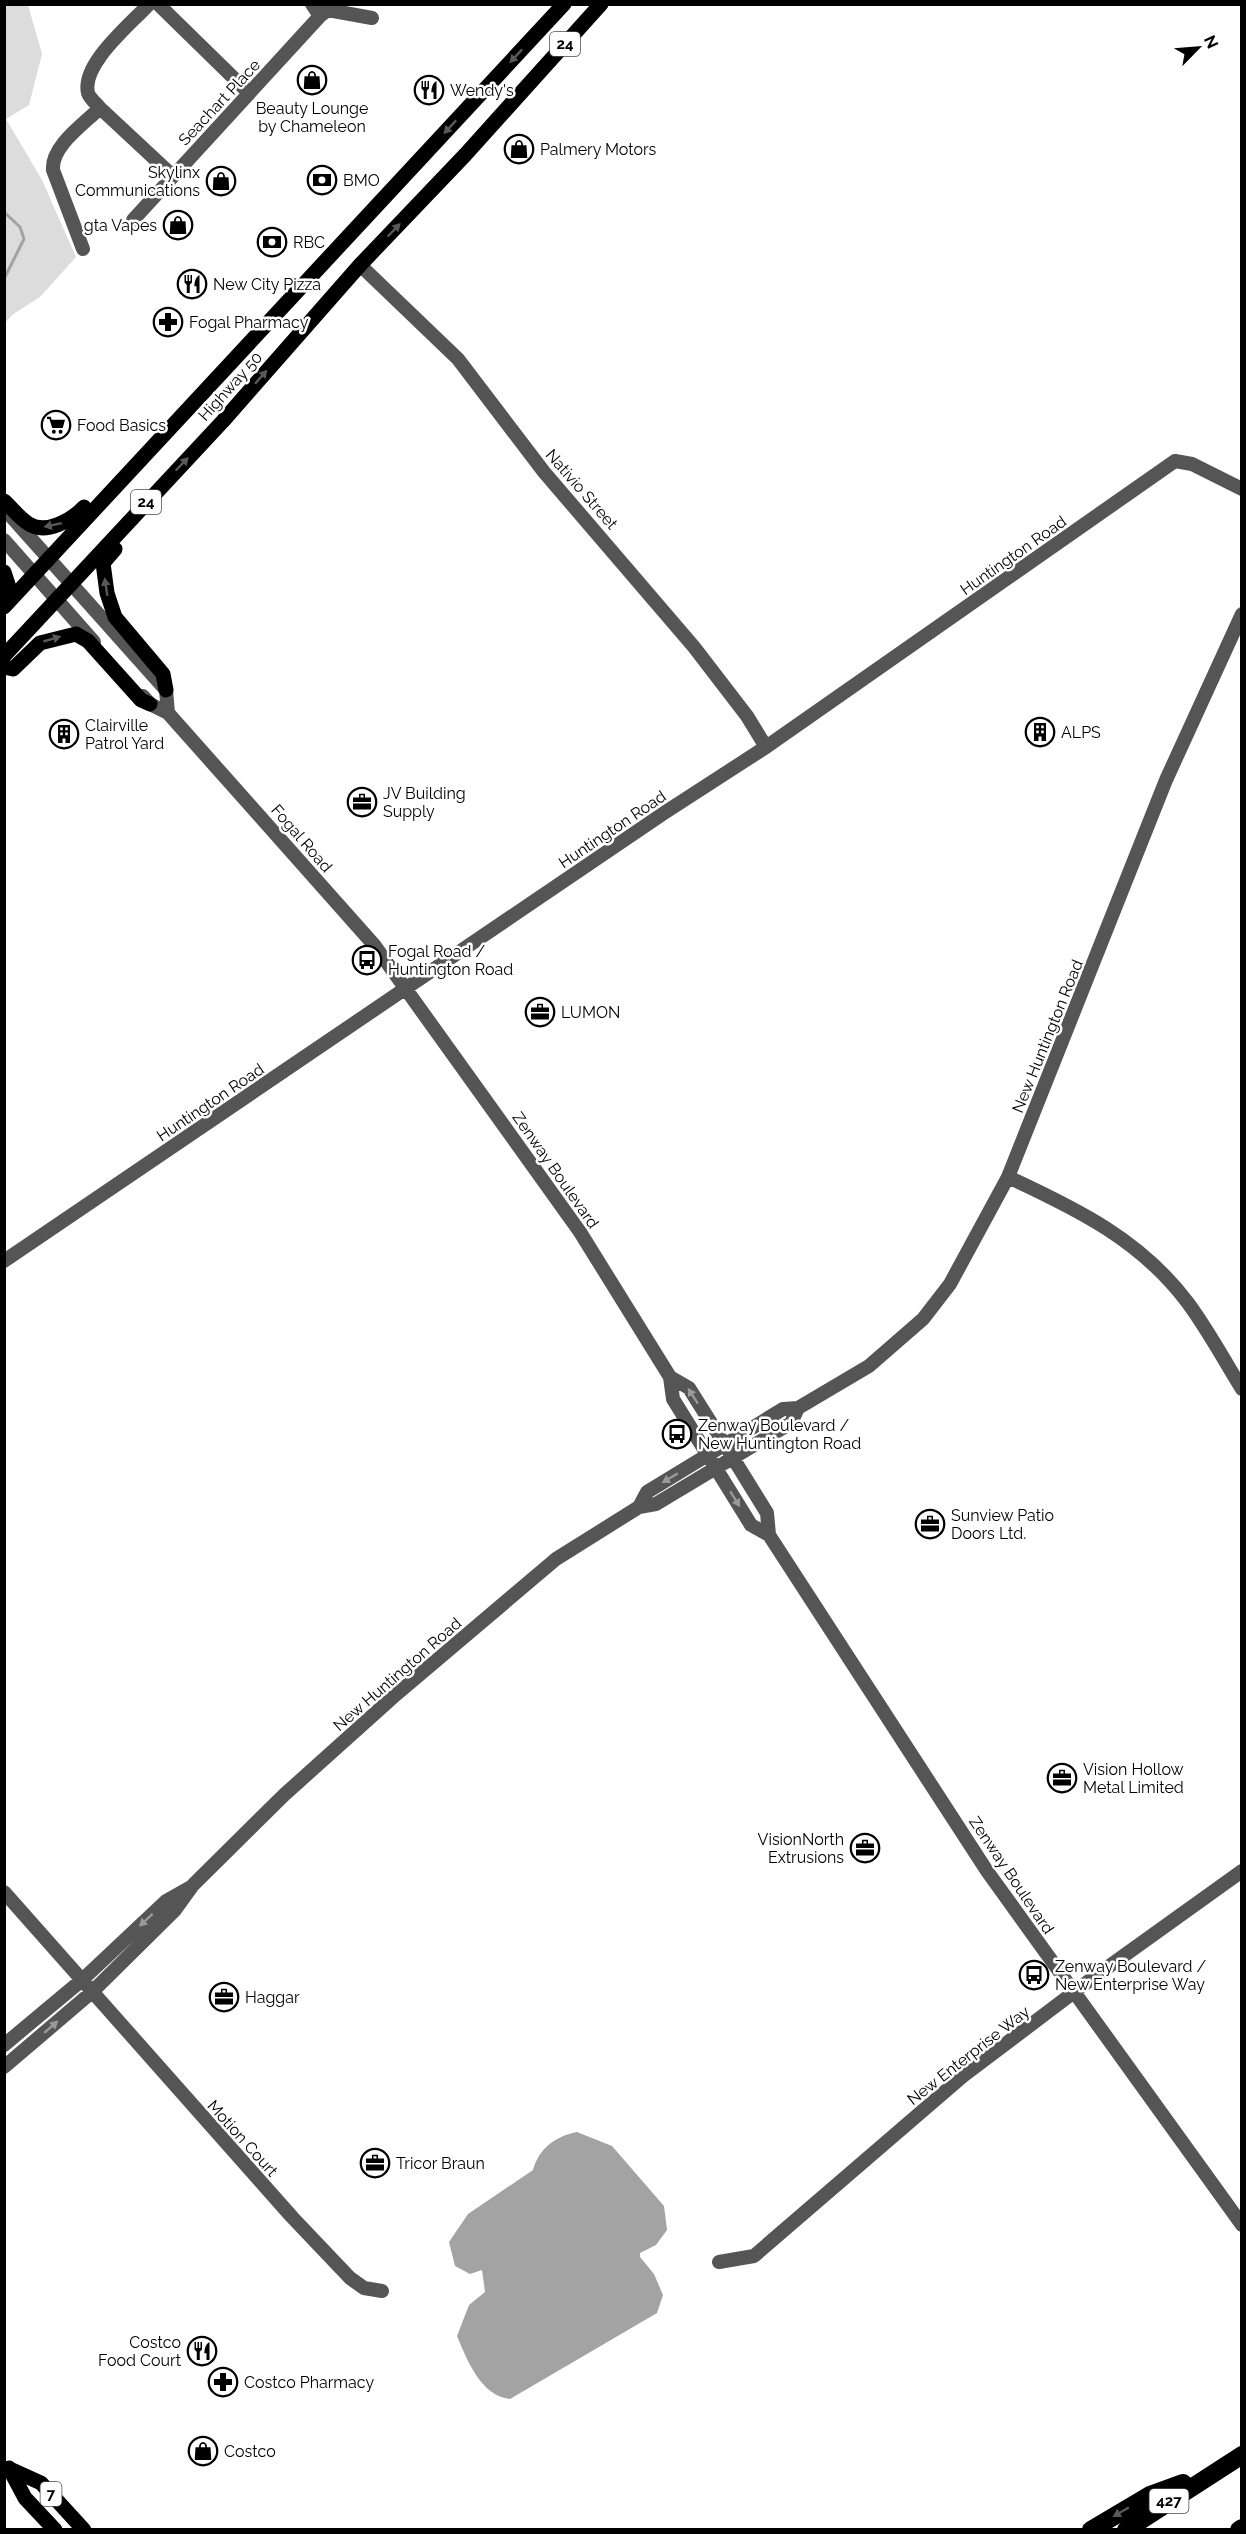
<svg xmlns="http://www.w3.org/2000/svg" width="1246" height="2534" font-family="Raleway,sans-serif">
	<rect width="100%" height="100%" fill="#fff"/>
	<path fill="#dcdcdc" d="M5,4L28,5L42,54L29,105L6,119L42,180L76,257L40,297L12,315L5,323Z"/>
	<path fill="#a3a3a3" d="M577,2132L612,2146L664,2206L667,2230L656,2245L640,2253V2257L654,2274L663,2295L657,2313L510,2399C481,2396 467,2360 457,2336L469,2305L485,2292L482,2270L470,2274L455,2266L449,2242L468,2214L533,2170C539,2148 556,2136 577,2132Z"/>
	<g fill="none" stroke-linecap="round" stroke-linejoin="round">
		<path stroke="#a3a3a3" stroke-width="3" d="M4,212L20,227L24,239L4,279"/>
		<path stroke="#555" stroke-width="14" d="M158,4L249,93
			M320,16L328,10L372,18
			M100,108L173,176
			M133,220L320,16L312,4
			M83,249L53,170C51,146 84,124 100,108C96,103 90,99 88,93C81,64 131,24 149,4
			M360,265L458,359L544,472L694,647L747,716L766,747
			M9,514L166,690L168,713
			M4,540L94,642
			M143,696L150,704L168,713L375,946L580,1232L670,1377L673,1399L751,1525L769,1535L987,1871L1242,2225
			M1008,1177C1077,1209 1141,1240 1188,1303C1208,1330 1224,1360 1242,1389
			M4,1261L664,813L766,747L1175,461L1192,464L1242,489
			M670,1377L689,1388L733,1458L767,1513L769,1535
			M639,1507L647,1492L783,1409L798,1408L869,1366L923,1319L950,1284L1008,1177L1166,780L1242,614
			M4,1892L292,2217L350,2278L364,2288L382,2291
			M4,2045L82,1980L166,1901L189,1888
			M4,2067L92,1992L175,1910L193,1885L284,1795L392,1698L556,1559L639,1507L656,1504L791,1423L798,1408
			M719,2262L754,2256L963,2076L1090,1980L1242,1871"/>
		<path stroke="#000" stroke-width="15" d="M4,501C12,508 20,519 29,524C46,535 72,520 84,507
			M115,549L103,563L107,593L115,617L163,674L166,690
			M4,572L8,584L4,593
			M4,607L564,4
			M4,656L223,421L360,265L465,155L601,4
			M4,667L13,669L40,643L76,634L88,641L141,700L150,704
			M9,2468L25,2498L55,2530
			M10,2469L41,2483L84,2530"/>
		<path stroke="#000" stroke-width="18" d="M1091,2530L1150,2495L1183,2483
			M1126,2530L1242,2455
			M1239,2530L1242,2528"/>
	</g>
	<defs><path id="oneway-solid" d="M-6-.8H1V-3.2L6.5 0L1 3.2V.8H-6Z" transform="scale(1.5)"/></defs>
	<g fill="#595959">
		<use href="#oneway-solid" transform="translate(516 56) rotate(133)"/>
		<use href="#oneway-solid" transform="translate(450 127) rotate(133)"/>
		<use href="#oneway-solid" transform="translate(394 230) rotate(-46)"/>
		<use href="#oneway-solid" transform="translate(261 377) rotate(-49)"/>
		<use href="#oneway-solid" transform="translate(182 464) rotate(-46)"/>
		<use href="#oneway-solid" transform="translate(53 525) rotate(168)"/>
		<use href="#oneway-solid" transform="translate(106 587) rotate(-99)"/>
		<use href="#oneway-solid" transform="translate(52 639) rotate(-16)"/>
		<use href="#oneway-solid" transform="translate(1121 2512) rotate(150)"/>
	</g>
	<g fill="#999">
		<use href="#oneway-solid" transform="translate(693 1396) rotate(-123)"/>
		<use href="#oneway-solid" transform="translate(670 1478) rotate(149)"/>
		<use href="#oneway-solid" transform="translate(735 1499) rotate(58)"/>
		<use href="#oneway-solid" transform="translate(146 1920) rotate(137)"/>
		<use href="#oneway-solid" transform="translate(51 2027) rotate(-41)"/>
	</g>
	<defs>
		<g id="shop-ring" transform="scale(1.5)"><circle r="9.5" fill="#fff" stroke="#000" stroke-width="1.5"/><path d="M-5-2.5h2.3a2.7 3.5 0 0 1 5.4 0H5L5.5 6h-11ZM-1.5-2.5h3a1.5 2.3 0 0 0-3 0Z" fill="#000"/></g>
		<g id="restaurant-ring" transform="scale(1.5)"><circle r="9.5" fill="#fff" stroke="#000" stroke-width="1.5"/><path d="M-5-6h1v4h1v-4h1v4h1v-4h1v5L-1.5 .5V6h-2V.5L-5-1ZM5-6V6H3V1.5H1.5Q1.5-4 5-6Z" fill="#000"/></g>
		<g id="bank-ring" transform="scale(1.5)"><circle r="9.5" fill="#fff" stroke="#000" stroke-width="1.5"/><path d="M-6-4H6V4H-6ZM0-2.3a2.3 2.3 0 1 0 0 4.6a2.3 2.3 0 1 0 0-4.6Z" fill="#000"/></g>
		<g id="pharmacy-ring" transform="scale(1.5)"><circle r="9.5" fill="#fff" stroke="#000" stroke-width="1.5"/><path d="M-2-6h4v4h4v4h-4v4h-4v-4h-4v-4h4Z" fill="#000"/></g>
		<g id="supermarket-ring" transform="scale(1.5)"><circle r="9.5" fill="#fff" stroke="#000" stroke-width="1.5"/><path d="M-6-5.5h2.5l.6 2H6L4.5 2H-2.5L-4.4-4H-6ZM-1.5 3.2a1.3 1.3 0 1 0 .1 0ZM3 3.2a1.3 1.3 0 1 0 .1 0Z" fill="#000"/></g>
		<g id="building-ring" transform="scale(1.5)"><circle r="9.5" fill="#fff" stroke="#000" stroke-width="1.5"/><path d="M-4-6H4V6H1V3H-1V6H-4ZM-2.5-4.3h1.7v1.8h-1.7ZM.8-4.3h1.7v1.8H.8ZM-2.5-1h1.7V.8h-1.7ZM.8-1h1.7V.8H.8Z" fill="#000"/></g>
		<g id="office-ring" transform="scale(1.5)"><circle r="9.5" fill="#fff" stroke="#000" stroke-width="1.5"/><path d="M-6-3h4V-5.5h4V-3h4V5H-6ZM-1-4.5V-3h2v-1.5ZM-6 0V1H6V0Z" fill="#000"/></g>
		<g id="bus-ring" transform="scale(1.5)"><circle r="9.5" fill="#fff" stroke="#000" stroke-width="1.5"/><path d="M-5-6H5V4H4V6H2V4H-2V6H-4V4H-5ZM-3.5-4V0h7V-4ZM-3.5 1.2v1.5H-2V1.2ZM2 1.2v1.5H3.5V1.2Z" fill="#000"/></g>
	</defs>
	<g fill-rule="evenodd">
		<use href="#shop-ring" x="312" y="80"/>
		<use href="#restaurant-ring" x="429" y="90"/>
		<use href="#shop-ring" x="519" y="149"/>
		<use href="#bank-ring" x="322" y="180"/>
		<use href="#shop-ring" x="221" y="181"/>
		<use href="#shop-ring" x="178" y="225"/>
		<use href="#bank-ring" x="272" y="242"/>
		<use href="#restaurant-ring" x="192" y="284"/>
		<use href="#pharmacy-ring" x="168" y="322"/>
		<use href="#supermarket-ring" x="56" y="425"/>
		<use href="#building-ring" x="1040" y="732"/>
		<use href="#building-ring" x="64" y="734"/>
		<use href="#office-ring" x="362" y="802"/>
		<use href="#bus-ring" x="367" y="960"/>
		<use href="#office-ring" x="540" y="1012"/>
		<use href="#bus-ring" x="677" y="1434"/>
		<use href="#office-ring" x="930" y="1524"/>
		<use href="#office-ring" x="1062" y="1778"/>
		<use href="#office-ring" x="865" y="1848"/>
		<use href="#bus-ring" x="1034" y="1975"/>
		<use href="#office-ring" x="224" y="1997"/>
		<use href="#office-ring" x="375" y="2163"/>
		<use href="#restaurant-ring" x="202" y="2351"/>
		<use href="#pharmacy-ring" x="223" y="2382"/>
		<use href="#shop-ring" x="203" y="2451"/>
	</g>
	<g text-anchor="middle" stroke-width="5" stroke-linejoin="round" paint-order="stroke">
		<g fill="#fff" stroke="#4c4c4c" stroke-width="1.5">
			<rect x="550" y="32" width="30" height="24" rx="4.5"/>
			<rect x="131" y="490" width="30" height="24" rx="4.5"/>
			<rect x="40.5" y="2482" width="21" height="24" rx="4.5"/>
			<rect x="1149.5" y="2489" width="39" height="24" rx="4.5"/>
		</g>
		<g font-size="15" font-weight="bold" fill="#000">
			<text x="565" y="49">24</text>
			<text x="146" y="507">24</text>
			<text x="51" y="2499">7</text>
			<text x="1169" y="2506">427</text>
		</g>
		<g font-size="16" fill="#000" stroke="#fff" text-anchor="start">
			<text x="450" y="96">Wendy's</text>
			<text x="312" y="114" text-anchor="middle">Beauty Lounge<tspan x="312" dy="18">by Chameleon</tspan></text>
			<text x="540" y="155">Palmery Motors</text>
			<text x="200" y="178" text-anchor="end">Skylinx<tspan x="200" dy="18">Communications</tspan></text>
			<text x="343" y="186">BMO</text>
			<text x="157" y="231" text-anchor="end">gta Vapes</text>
			<text x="293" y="248">RBC</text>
			<text x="213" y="290">New City Pizza</text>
			<text x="189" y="328">Fogal Pharmacy</text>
			<text x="77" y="431">Food Basics</text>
			<text x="85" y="731">Clairville<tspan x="85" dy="18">Patrol Yard</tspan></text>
			<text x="1061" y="738">ALPS</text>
			<text x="383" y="799">JV Building<tspan x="383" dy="18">Supply</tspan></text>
			<text x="388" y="957">Fogal Road /<tspan x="388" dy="18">Huntington Road</tspan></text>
			<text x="561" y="1018">LUMON</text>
			<text x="698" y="1431">Zenway Boulevard /<tspan x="698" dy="18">New Huntington Road</tspan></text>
			<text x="951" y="1521">Sunview Patio<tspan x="951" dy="18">Doors Ltd.</tspan></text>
			<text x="1083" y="1775">Vision Hollow<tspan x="1083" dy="18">Metal Limited</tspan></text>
			<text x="844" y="1845" text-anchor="end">VisionNorth<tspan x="844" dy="18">Extrusions</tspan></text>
			<text x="1055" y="1972">Zenway Boulevard /<tspan x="1055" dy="18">New Enterprise Way</tspan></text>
			<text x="245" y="2003">Haggar</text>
			<text x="396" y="2169">Tricor Braun</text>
			<text x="181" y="2348" text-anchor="end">Costco<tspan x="181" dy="18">Food Court</tspan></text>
			<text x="244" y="2388">Costco Pharmacy</text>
			<text x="224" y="2457">Costco</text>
		</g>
		<g font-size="16" fill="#000" stroke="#fff">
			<text transform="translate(219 102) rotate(-47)" y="6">Seachart Place</text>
			<text transform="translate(230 386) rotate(-48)" y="6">Highway 50</text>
			<text transform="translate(582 489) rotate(49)" y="6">Nativio Street</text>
			<text transform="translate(1013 555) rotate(-35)" y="6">Huntington Road</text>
			<text transform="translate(612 829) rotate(-34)" y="6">Huntington Road</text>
			<text transform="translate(302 838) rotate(49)" y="6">Fogal Road</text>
			<text transform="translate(1047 1036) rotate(-68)" y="6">New Huntington Road</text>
			<text transform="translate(210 1102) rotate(-34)" y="6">Huntington Road</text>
			<text transform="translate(556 1170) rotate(55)" y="6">Zenway Boulevard</text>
			<text transform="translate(397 1674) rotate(-41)" y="6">New Huntington Road</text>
			<text transform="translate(1012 1875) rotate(56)" y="6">Zenway Boulevard</text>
			<text transform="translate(968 2055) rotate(-38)" y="6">New Enterprise Way</text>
			<text transform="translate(243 2138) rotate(48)" y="6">Motion Court</text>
		</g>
	</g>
	<rect width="1246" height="2534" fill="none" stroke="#000000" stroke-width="12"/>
	<g transform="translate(1198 48) rotate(65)" stroke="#ffffff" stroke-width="4.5" paint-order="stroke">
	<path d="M0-4.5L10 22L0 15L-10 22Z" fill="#000000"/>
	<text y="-9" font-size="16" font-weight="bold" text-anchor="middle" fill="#000000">N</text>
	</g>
</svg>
